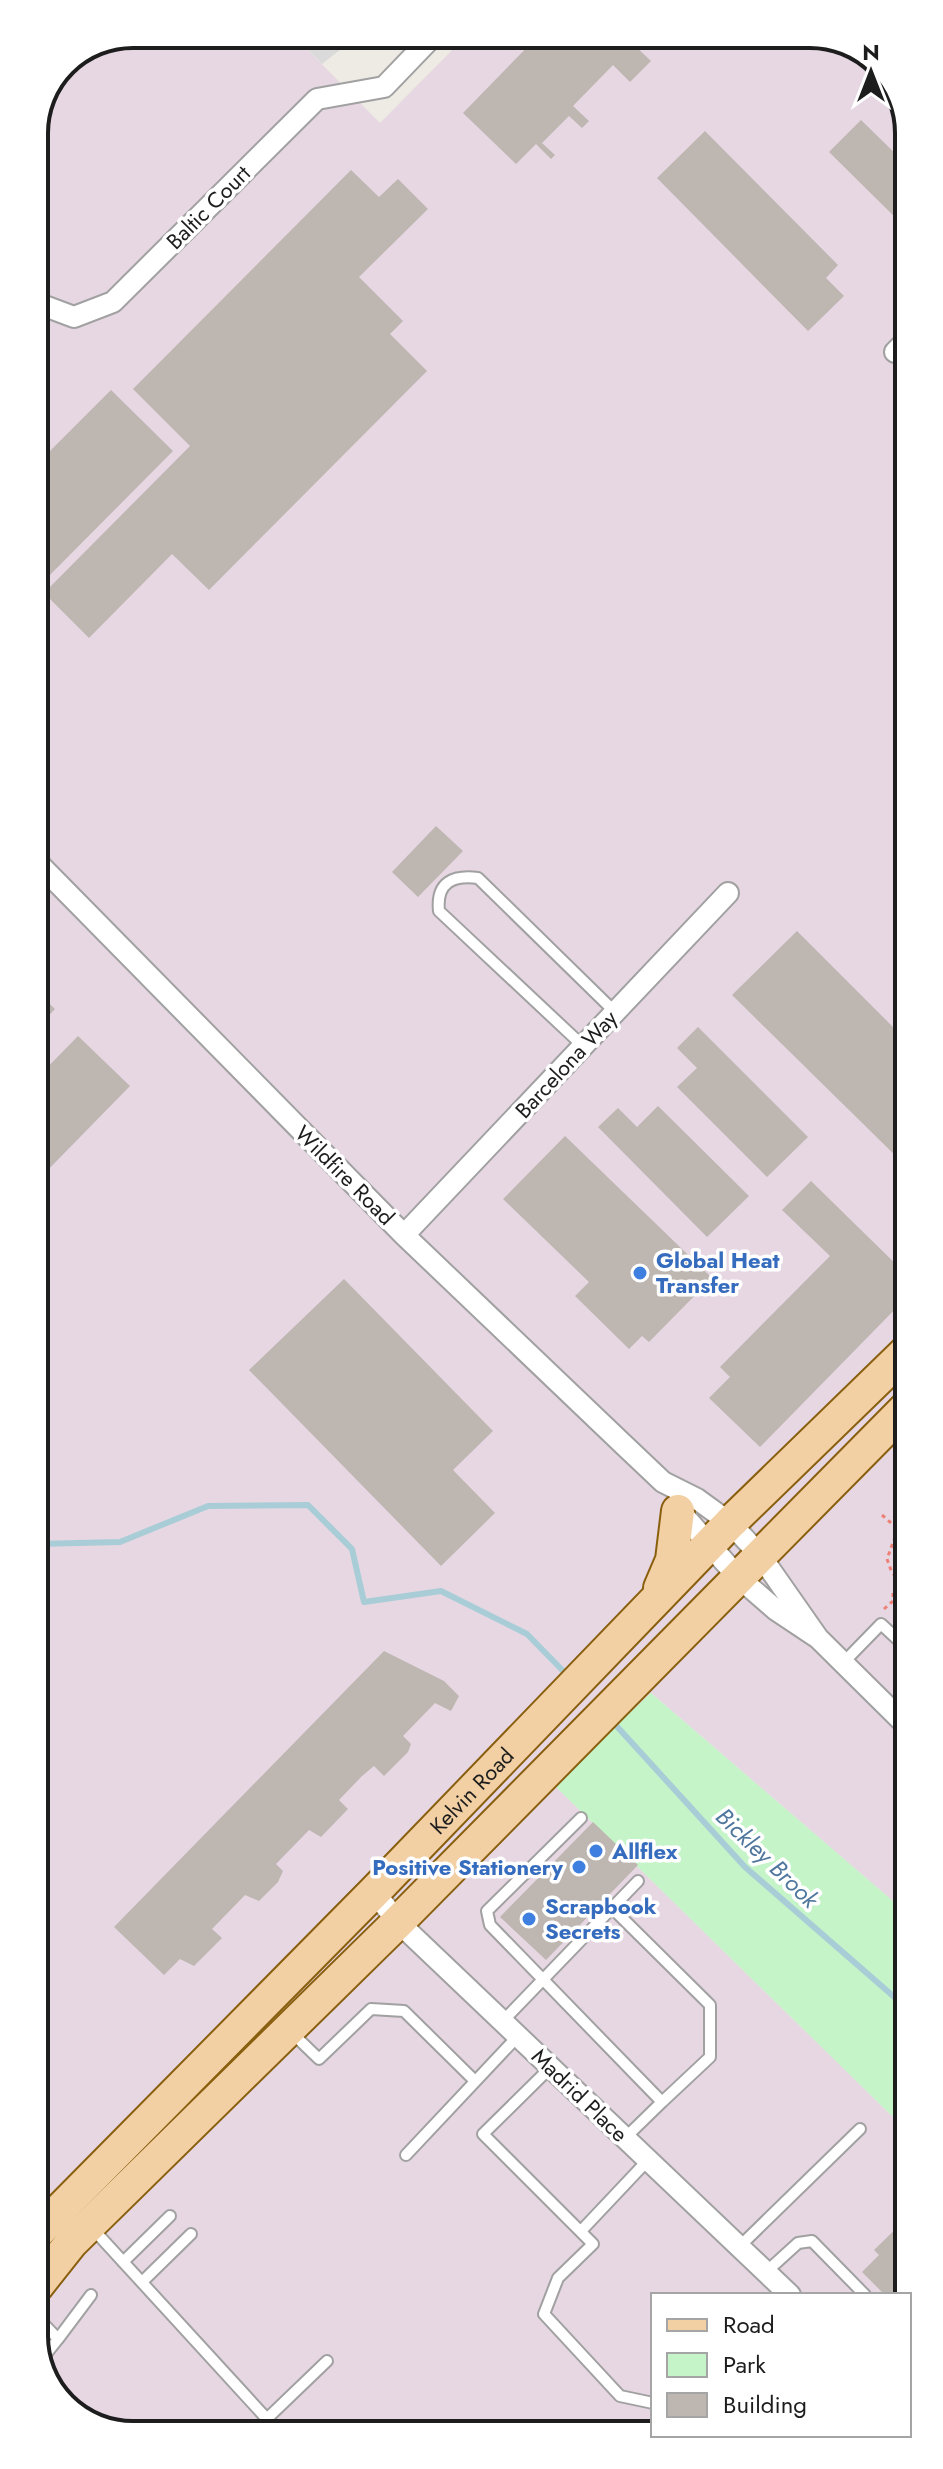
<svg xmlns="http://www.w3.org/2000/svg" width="943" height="2469" font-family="Jost,sans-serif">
	<rect width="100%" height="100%" fill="#eeeae4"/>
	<path fill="#dbdada" d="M292,34H360L322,64Z"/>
	<path fill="#e6d7e3" d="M133,34H292L380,123L468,34H817L875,58L906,107L908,1914L651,1693L553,1784L891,2115L909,2126V2295H653V2432L126,2435L68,2411L37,2362L34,127L63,63Z"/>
	<path fill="#c5f4c8" d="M651,1693L908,1914L909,2126L891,2115L553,1784Z"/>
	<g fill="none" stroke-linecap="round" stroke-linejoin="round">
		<path stroke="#a9cdd7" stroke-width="6" d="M36,1544L120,1542L208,1506L308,1505L352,1549L364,1602L441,1591L527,1634L569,1677
			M612,1721L745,1867L908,2009"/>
	</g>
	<path fill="#beb6b1" d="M540,34H644L634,45L651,61L630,82L613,65L573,106L589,121L582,128L569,116L542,143L555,155L551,159L536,144L516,164L463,113Z
		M888,78L906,107L905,108L881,85Z
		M861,120L906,164V228L829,152Z
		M705,131L838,265L826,278L844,296L808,331L657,178Z
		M351,170L379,197L398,179L428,209L359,277L403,321L390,334L427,371L209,590L172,554L89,638L44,593L190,446L133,389Z
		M111,390L173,451L35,590V466Z
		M436,826L463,851L418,897L392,872Z
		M797,931L907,1041V1167L732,995Z
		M35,990L55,1009L36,1029Z
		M698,1027L808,1137L767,1177L677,1087L697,1068L677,1048Z
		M78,1036L130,1086L36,1182V1079Z
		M658,1106L749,1196L707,1237L598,1127L618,1108L637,1127Z
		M565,1136L712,1278L649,1342L642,1336L629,1349L575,1296L589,1282L503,1199Z
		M811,1181L907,1275V1297L760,1447L709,1398L730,1377L720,1367L830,1256L782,1210Z
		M344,1279L493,1431L453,1470L495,1513L441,1566L249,1370Z
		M908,1595V1611L900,1603Z
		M384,1651L444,1681L459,1696L451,1711L435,1703L403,1736L411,1744L408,1752L384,1776L374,1766L362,1776L339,1800L348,1809L321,1837L309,1830L276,1864L283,1871L278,1882L259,1901L245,1895L212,1929L222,1938L194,1966L180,1959L164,1975L114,1927Z
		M593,1822L638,1865L546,1960L500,1917Z
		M909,2216V2295H885L862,2272L879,2255L874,2250Z"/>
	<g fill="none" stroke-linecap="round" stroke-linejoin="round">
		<g stroke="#a1a1a1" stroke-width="14">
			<path id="service" d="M583,1046L439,911C436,882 453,875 478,878L615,1012
				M843,1663L881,1624L908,1649
				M581,1818L487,1911L490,1925L662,2102L710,2057V2005L612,1908
				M503,2021L638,1881
				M290,2031L319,2059L371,2009L404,2011L475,2081
				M551,2067L483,2134L593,2244L558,2278L544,2314L620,2396L653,2403
				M625,2138L662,2102
				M406,2155L518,2036
				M93,2229L267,2419
				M581,2231L648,2160
				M739,2247L860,2129
				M123,2262L170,2216
				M766,2272L798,2243L812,2241L865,2295
				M142,2282L191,2234
				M37,2317L58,2339L91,2295
				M38,2364L58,2339
				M251,2434L327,2361"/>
		</g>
		<g stroke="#a1a1a1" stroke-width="24">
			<path id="minor" d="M34,297L42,305L74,317L113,302L317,99L384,87L435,34
				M895,352L906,341
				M35,860L404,1235L625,1446L663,1482L697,1499L730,1523L760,1555L818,1638
				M404,1235L728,893
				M676,1507L738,1577L776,1610L818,1638L908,1727
				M374,1892L398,1922L790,2295"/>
		</g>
		<g stroke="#895f0e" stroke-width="36">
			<g id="primary">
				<path d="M660,1588L672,1560L678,1511"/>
				<path id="s1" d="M37,2233L374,1892L730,1523L907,1351"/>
				<path d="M37,2286L71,2243L398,1922L908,1406"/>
			</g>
		</g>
		<path stroke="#ed8176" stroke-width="3" stroke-dasharray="4 4" stroke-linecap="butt" d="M882,1515L898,1529L908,1546
			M898,1529L887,1559L892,1573L904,1582
			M884,1609L893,1601V1592L908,1578"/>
		<use href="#service" stroke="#fff" stroke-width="10"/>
		<use href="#minor" stroke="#fff" stroke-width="20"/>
		<use href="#primary" stroke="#f3d0a4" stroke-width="32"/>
	</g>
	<g fill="#3f7fe0" stroke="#fff" stroke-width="3">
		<circle cx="640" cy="1273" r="8"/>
		<circle cx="596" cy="1851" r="8"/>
		<circle cx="579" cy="1867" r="8"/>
		<circle cx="529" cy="1919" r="8"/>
	</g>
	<g text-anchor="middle" stroke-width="7" stroke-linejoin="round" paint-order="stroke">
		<g font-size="22" fill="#1d1d1d" stroke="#fff">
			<text transform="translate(208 207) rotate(-45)" y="8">Baltic Court</text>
			<text transform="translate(566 1064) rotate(-47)" y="8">Barcelona Way</text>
			<text transform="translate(345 1175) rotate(45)" y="8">Wildfire Road</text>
			<text dy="8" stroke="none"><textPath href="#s1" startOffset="620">Kelvin Road</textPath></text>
			<text transform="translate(580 2095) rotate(44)" y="8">Madrid Place</text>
		</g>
		<g font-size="22" font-weight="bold" fill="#366cbe" stroke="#fff" text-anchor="start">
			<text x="656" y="1268">Global Heat<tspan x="656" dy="25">Transfer</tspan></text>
			<text x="612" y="1859">Allflex</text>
			<text x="563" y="1875" text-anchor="end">Positive Stationery</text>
			<text x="545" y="1914">Scrapbook<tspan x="545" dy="25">Secrets</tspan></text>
		</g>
		<g font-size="24" font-style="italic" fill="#50779d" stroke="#fff">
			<text transform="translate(767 1858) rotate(44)" y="8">Bickley Brook</text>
		</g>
	</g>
	<path d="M0 0H943V2469H0ZM133 48H810A85 85 0 0 1 895 133V2336A85 85 0 0 1 810 2421H133A85 85 0 0 1 48 2336V133A85 85 0 0 1 133 48Z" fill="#fff" fill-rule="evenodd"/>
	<path fill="none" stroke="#1d1d1d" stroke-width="4" d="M133 48H810A85 85 0 0 1 895 133V2336A85 85 0 0 1 810 2421H133A85 85 0 0 1 48 2336V133A85 85 0 0 1 133 48Z"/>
	<rect x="651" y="2293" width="260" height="144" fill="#ffffff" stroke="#a5a5a5" stroke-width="2"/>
	<rect x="667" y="2319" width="40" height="12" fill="#f3d0a4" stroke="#a5a5a5" stroke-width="2"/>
	<text x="723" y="2333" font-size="24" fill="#1d1d1d">Road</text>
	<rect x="667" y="2353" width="40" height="24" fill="#c5f4c8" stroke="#a5a5a5" stroke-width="2"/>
	<text x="723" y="2373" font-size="24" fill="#1d1d1d">Park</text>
	<rect x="667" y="2393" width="40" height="24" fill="#beb6b1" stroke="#a5a5a5" stroke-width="2"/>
	<text x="723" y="2413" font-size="24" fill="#1d1d1d">Building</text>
	<g transform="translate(871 72)" stroke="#ffffff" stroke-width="6" paint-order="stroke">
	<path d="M0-6L14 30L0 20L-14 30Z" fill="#1d1d1d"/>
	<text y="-12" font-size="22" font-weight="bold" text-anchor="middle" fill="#1d1d1d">N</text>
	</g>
</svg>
